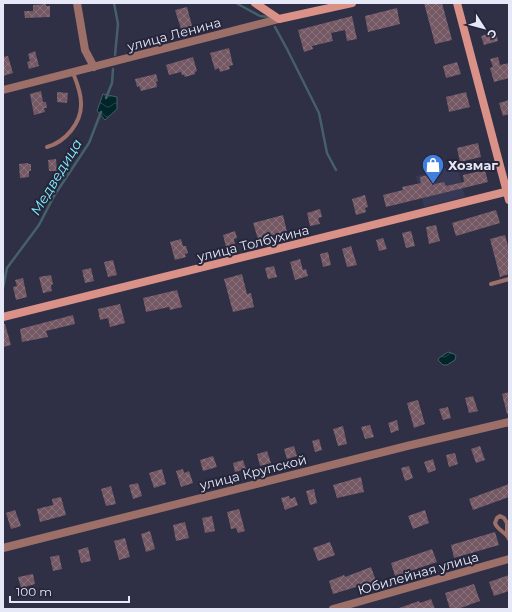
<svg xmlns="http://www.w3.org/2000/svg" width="512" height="612" font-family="Montserrat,sans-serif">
	<defs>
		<pattern id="water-waves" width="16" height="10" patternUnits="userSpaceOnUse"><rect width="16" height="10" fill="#00262a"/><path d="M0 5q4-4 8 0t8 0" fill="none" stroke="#25464a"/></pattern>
		<pattern id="building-cross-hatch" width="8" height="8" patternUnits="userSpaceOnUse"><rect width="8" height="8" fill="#745964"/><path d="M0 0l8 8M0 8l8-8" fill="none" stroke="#88717b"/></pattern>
	</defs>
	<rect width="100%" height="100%" fill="#2f2f45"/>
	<path fill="#373854" d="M457,165L465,197L424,207L416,176Z"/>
	<path fill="url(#water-waves)" stroke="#456068" d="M103,94L117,97V109L105,120L97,111Z
		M448,352L454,354L456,356L455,360L447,365H443L438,360L439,358Z"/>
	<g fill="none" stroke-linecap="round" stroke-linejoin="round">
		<path stroke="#456068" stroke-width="2.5" d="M114,3L118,24L115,55
			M236,3L260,16L269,17
			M275,27L287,49L319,113L327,153L336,170
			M106,98L112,83L113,69
			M3,288L7,268L39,225L54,196L89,143L101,112"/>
	</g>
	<path fill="url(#building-cross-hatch)" d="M424,3H442L452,40L435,44Z
		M46,4V6H50V17L25,18L24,11H33V5Z
		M187,7L192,26L181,29L175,10Z
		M397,8L400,24L368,32L365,16Z
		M352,16L357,39L347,41L345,30L331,33L333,41L312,46L313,49L304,52L298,30Z
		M496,32L498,41L484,45L481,36Z
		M229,48L233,65L229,66L230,69L220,72L219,68L215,70L210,53Z
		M35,51L39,66L29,69L27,62L30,61L28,54Z
		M8,56L13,73L3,76V57Z
		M193,57L197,71L195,72V74L185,77L184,75H182L181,72L169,75L166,65Z
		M498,57L500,65L509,63V78L494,82L490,68L493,67L490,59Z
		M457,62L461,74L446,78L443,66Z
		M156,74L158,81L156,82L157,87L141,91L139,86L137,87L135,79Z
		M41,91L43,102H46L47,108H44L45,112L34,115L30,94Z
		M57,92L68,93L67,103L57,102Z
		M466,92L470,107L449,112L446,97Z
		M509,100V114L503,116L499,103Z
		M478,143L481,157L460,162L457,148Z
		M56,159L57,171H49L48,160Z
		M28,163V164H31V171H29V177L20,178L19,164Z
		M485,170L488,182L386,207L383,195L403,190L402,187L421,183L420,177L432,174L435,184L444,182L446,186L464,182L463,175Z
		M365,195L368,207L365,208L366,212L356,215L352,199Z
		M320,209L322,217L318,218L320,224L310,226L307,213Z
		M496,210L500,223L456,236L452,223Z
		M283,215L287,232L258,239L253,223Z
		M436,225L440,241L429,244L426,227Z
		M235,231L237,238L234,239L235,245L226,247L223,235Z
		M411,231L415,246L406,248L402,233Z
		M505,235L509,250V274L500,277L490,239Z
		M383,238L387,249L379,251L376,240Z
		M181,239L183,246H186L188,253L185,254L186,257L175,260L170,242Z
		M351,246L357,265L347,267L342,249Z
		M328,252L331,265L323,267L320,254Z
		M300,259L303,270L306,269L308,276L295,280L290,262Z
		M113,260L117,275L108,277L104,262Z
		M274,266L277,277L268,279L265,268Z
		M91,268L94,281L85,283L82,270Z
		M242,274L247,294L251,293L254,307L233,312L224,279Z
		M51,275L53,284L51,285L52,291L43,293L39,277Z
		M23,278L27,297L16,300L13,287L17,286L15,280Z
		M177,290L182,307L170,310L169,307L146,312L143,298Z
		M120,304L125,323L110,327L108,318L100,320L98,309Z
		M73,315L75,324L46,331L48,337L22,342L20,329Z
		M3,324H5L11,345L3,347Z
		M509,392V413L507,414L502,394Z
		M473,396L478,411L469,413L465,398Z
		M418,400L425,424L414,428L407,403Z
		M448,407L451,418L443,420L439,409Z
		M397,420L399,430L391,433L388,423Z
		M370,425L374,437L365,439L361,427Z
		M343,426L347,444L338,446L333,429Z
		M319,439L322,450L315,452L312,441Z
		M294,446L297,456L287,459L284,449Z
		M480,446L485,460L476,463L471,449Z
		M267,451L271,463L260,466L257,454Z
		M455,453L458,464L449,467L446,455Z
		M213,456L217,467L203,471L200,460Z
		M433,459L436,470L428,473L424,462Z
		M243,460L246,469L235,472L233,463Z
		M409,466L413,478L405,481L401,468Z
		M162,469L166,484L154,488L149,473Z
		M183,469L184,473L189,471L193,483L181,487L176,471Z
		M361,477L364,492L337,498L333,485Z
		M138,483L142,496L133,499L129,485Z
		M509,484V497L473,510L469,499Z
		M111,486L116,504L106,506L101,489Z
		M314,489L317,503L310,505L306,491Z
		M289,496L290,499L295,497L298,505L285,510L281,498Z
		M61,497L66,515L40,522L37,509L53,505L52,499Z
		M239,509L245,531L238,533L236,528L231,529L227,512Z
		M15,510L21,526L11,529L6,513Z
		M425,510L429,523L413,529L408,516Z
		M212,516L215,531L205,533L202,518Z
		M185,522L189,538L176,541L173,525Z
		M150,531L155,549L146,552L141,534Z
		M495,532L499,545L454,558L451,545Z
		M125,538L130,557L119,560L114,541Z
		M330,542L335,555L318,561L313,548Z
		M88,547L91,561L81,563L78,550Z
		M432,549L437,562L395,576L391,563Z
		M59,555L62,569L53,571L50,557Z
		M371,567L376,581L333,594L329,581L344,575L345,577Z
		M33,574L35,584L21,588L18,577Z
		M509,575V591L494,596L489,582Z
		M474,584L480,601L458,609H450L445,593Z
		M431,599L435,609H399V608L419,601L420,603Z"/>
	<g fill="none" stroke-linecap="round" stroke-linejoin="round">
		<path stroke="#9d6f69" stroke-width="4" d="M47,147C65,142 82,123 81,103C81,92 77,83 73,73
			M491,284L509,279
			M507,536V523L504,518L500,516L497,518L495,523C497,530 506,532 509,539"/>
		<path stroke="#9d6f69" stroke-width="8" d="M77,3L85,50L94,67
			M3,90L279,19
			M3,548L407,446L509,422
			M333,609L509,559"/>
		<path stroke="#d99188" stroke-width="8" d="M255,3L279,19L352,3
			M457,3L509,200
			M3,317L509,191"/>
	</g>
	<defs>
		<g id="shop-pin" transform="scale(1.15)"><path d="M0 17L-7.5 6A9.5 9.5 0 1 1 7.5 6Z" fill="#3f7fe0" stroke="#25253b"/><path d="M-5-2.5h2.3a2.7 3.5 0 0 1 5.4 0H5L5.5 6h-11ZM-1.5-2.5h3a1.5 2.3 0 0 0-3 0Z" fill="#fff"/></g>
	</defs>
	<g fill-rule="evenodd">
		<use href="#shop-pin" x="433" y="165"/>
	</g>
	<g text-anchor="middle" stroke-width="4" stroke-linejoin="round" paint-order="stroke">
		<g font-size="13" fill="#e7e8f7" stroke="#25253b">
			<text transform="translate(174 34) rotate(-15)" y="5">улица Ленина</text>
			<text transform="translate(253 243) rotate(-14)" y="5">улица Толбухина</text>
			<text transform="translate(253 472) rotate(-14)" y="5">улица Крупской</text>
			<text transform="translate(418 573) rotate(-16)" y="5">Юбилейная улица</text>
		</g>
		<g font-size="13" font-weight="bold" fill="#e7e8f7" stroke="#25253b" text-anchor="start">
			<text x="448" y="170">Хозмаг</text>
		</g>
		<g font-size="14" font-style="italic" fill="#82effa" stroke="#25253b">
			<text transform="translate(56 177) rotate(-59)" y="5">Медведица</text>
		</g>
	</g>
	<rect width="512" height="612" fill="none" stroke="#e7e8f7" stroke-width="8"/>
	<g transform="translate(484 28) rotate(126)" stroke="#25253b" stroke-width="3" paint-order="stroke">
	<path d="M0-3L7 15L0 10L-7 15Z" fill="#e7e8f7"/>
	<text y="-6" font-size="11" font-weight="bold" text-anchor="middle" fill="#e7e8f7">С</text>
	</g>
	<path d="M10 596v6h119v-6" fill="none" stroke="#e7e8f7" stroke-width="2"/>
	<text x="16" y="596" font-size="12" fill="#e7e8f7" stroke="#25253b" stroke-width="3" paint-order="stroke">100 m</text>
</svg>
